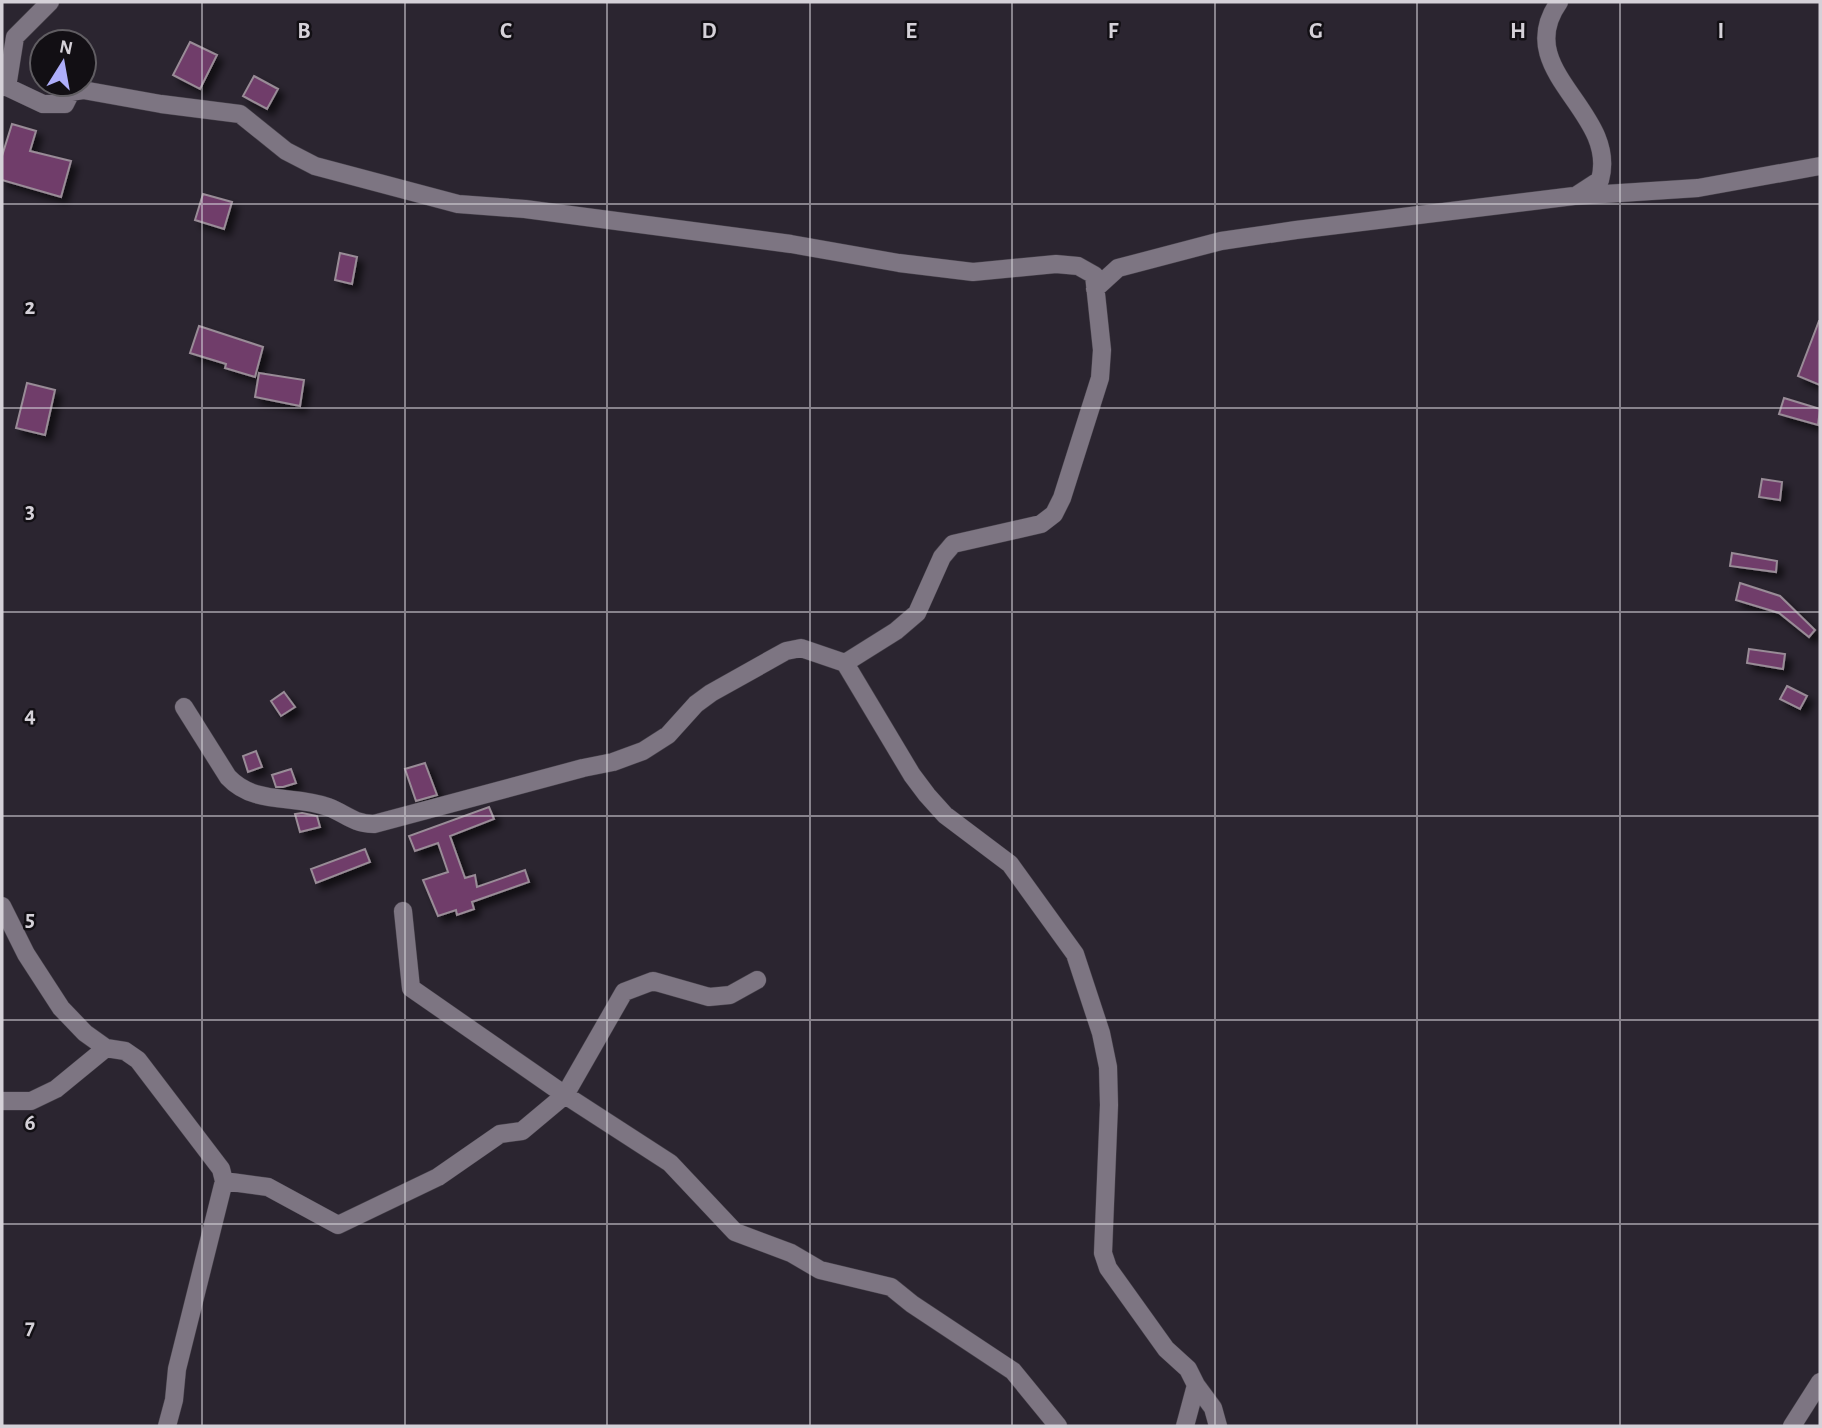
<svg xmlns="http://www.w3.org/2000/svg" width="1822" height="1428" font-family="'Alegreya Sans',sans-serif">
	<defs>
		<filter id="shadow"><feDropShadow dx="6" dy="6" stdDeviation="3.5" flood-color="#0009"/></filter>
	</defs>
	<rect width="100%" height="100%" fill="#2b2530"/>
	<path fill="#703d6a" stroke="#998c97" stroke-width="2" filter="url(#shadow)" d="M190,42L217,55L200,89L173,75Z
		M254,76L278,89L267,109L243,96Z
		M12,124L36,131L30,151L71,161L61,197L2,180V156Z
		M203,194L232,202L224,229L195,220Z
		M340,253L357,257L352,284L335,280Z
		M1819,321H1820V385L1798,376Z
		M199,326L263,347L255,377L225,368L226,364L190,353Z
		M259,373L304,380L300,406L255,397Z
		M27,383L55,390L45,435L16,428Z
		M1784,398L1820,409L1818,425L1779,414Z
		M1762,479L1782,482L1780,500L1759,497Z
		M1732,553L1777,561L1776,572L1730,566Z
		M1740,583L1780,596L1815,630L1809,637L1779,613L1736,600Z
		M1749,649L1785,654L1783,669L1747,663Z
		M1787,686L1807,696L1800,709L1780,699Z
		M284,692L295,707L281,716L271,701Z
		M256,751L262,767L248,772L243,756Z
		M425,763L437,795L416,801L405,769Z
		M291,769L296,783L283,787H276L272,775Z
		M489,807L494,819L450,836L465,878L475,875L477,887L525,870L529,882L472,902L474,909L457,915L456,910L438,916L423,880L448,872L438,843L415,851L409,836Z
		M302,813L317,816L320,827L300,832L295,814Z
		M365,849L370,862L316,883L311,869Z"/>
	<g fill="none" stroke-linecap="round" stroke-linejoin="round">
		<g stroke="#46414a" stroke-width="19">
			<path id="minor" d="M1559,2C1510,71 1619,111 1600,180L1577,195
				M2,87H7L43,104H65L71,92L83,90L161,104L240,114L286,151L315,166L458,204L525,209L791,244L899,263L973,272L1056,264L1078,266L1094,275L1102,350L1100,378L1062,498L1054,514L1041,524L953,544L942,557L917,613L896,631L845,663
				M7,87L15,37L50,2
				M1095,289L1118,268L1221,241L1296,230L1574,196L1698,188L1820,166
				M184,707L228,777C255,806 294,794 328,807C347,814 351,823 374,824L583,768L613,762L643,751L668,735L696,704L711,693L786,651L801,648L845,663L912,775L927,795L945,815L1010,864L1075,954L1101,1033L1108,1067L1109,1105L1103,1253L1108,1268L1166,1349L1188,1369L1196,1385L1213,1408L1218,1426
				M2,906L26,954L61,1008L85,1033L106,1048L125,1051L138,1060L221,1169L224,1181L177,1369L174,1400L167,1426
				M403,911L411,988L565,1095L670,1163L735,1232L791,1253L820,1270L891,1287L912,1304L1013,1371L1058,1426
				M2,1101H31L56,1089L106,1048
				M224,1181L268,1187L338,1225L438,1177L500,1134L522,1131L565,1095L624,992L653,981L709,997L730,995L757,980
				M1185,1426L1196,1385
				M1792,1426L1820,1382"/>
		</g>
		<use href="#minor" stroke="#7d7582" stroke-width="18"/>
	</g>
	<path fill="none" stroke="#d5d1d8" stroke-width="2" stroke-opacity="0.55" d="M202,2V1426M405,2V1426M607,2V1426M810,2V1426M1012,2V1426M1215,2V1426M1417,2V1426M1620,2V1426M2,204H1820M2,408H1820M2,612H1820M2,816H1820M2,1020H1820M2,1224H1820"/>
	<g font-size="23" text-anchor="middle" font-weight="bold" fill="#d5d1d8" stroke="#120f14" stroke-width="5" stroke-linejoin="round" paint-order="stroke">
		<text x="304" y="38">B</text>
		<text x="506" y="38">C</text>
		<text x="709" y="38">D</text>
		<text x="911" y="38">E</text>
		<text x="1113" y="38">F</text>
		<text x="1316" y="38">G</text>
		<text x="1518" y="38">H</text>
		<text x="1721" y="38">I</text>
		<text x="30" y="314">2</text>
		<text x="30" y="518">3</text>
		<text x="30" y="722">4</text>
		<text x="30" y="926">5</text>
		<text x="30" y="1130">6</text>
		<text x="30" y="1334">7</text>
	</g>
	<rect width="1822" height="1428" fill="none" stroke="#d5d1d8" stroke-width="7"/>
	<g transform="translate(63 63) rotate(11)"><circle r="33" fill="#120f14" stroke="#605d62" stroke-width="2"/>
	<path d="M0-5L12 26L0 18L-12 26Z" fill="#aeaefa"/>
	<text y="-10" font-size="19" font-weight="bold" text-anchor="middle" fill="#d5d1d8">N</text>
	</g>
</svg>
